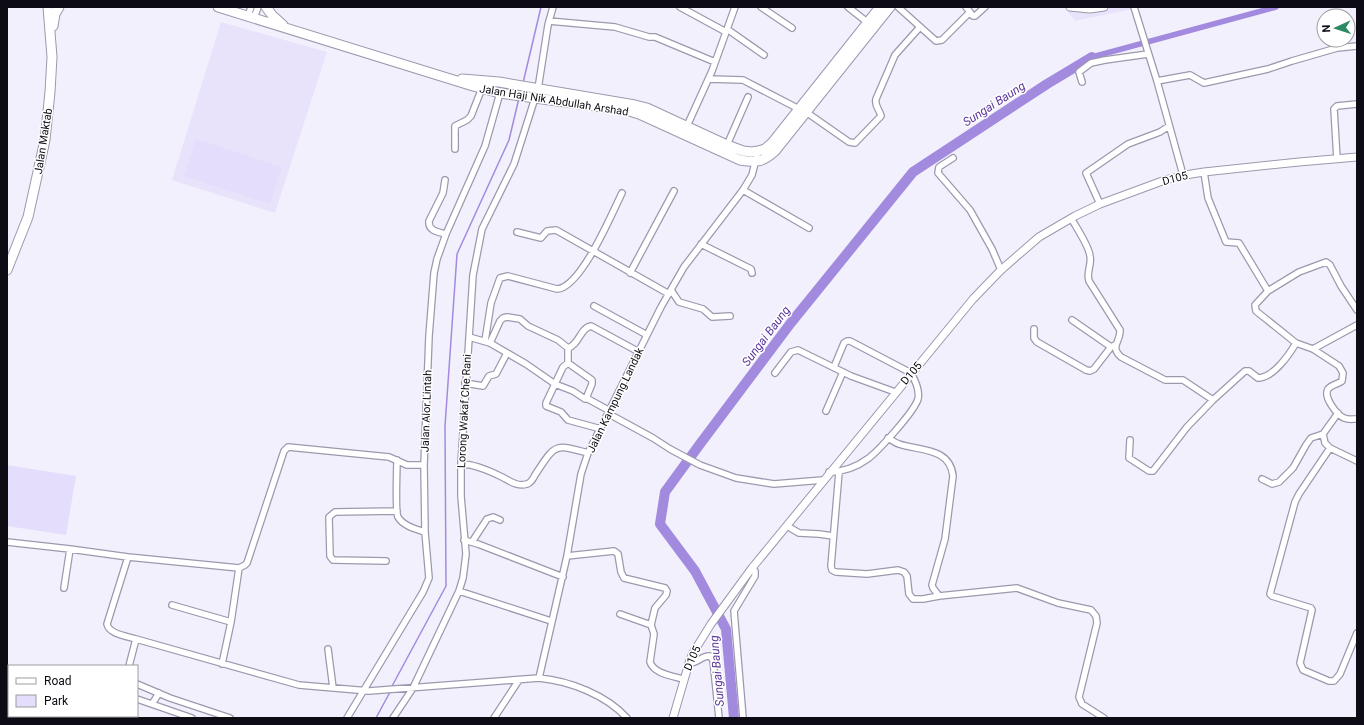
<svg xmlns="http://www.w3.org/2000/svg" width="1364" height="725" font-family="Roboto,sans-serif">
	<rect width="100%" height="100%" fill="#f3f0fe"/>
	<path fill="#e8e3fb" d="M1064,7H1142L1075,21Z
		M221,22L327,52L275,213L172,180Z"/>
	<path fill="#e4ddfb" d="M196,139L282,167L270,204L184,176Z
		M7,465L76,476L66,535L7,526Z"/>
	<g fill="none" stroke-linecap="round" stroke-linejoin="round">
		<path stroke="#a28ade" stroke-width="1.5" d="M523,83L541,7
			M391,688L446,586L445,426L457,254L509,140L519,98
			M376,718L390,692"/>
		<path stroke="#a28ade" stroke-width="5.5" d="M1092,57L1276,7"/>
		<path stroke="#a28ade" stroke-width="10" d="M734,718L726,629L695,571L660,524L665,492L700,444L790,324L913,172L1047,84L1092,57"/>
		<g stroke="#9d98ad" stroke-width="8">
			<path id="minor" d="M680,7L726,32
				M761,7L792,28
				M848,7L867,22
				M898,7L936,41L942,40L970,12
				M966,7L973,16H975L985,7
				M1134,7L1157,81L1183,175
				M248,16L251,7
				M254,18L258,7
				M549,21L615,27L649,37H655L715,62
				M727,29L764,55
				M709,79L743,80L799,109
				M1157,81L1190,75L1204,83L1268,69L1292,61L1337,48L1357,46
				M1082,82L1079,72L1091,63L1105,60L1148,54
				M538,89L548,25L553,7
				M806,112L849,142L855,143L881,116C880,110 874,106 876,99L895,55L920,27
				M687,126L712,71L735,7
				M727,145L748,97
				M455,149V126L467,120L471,116L482,88
				M953,158L939,167L938,173L970,210L992,249L1001,270
				M1337,159L1334,109L1337,106L1357,104
				M1204,172L1208,198L1226,242L1239,243L1268,291L1255,305L1256,311L1296,343L1313,349L1339,366L1343,373L1342,381C1338,384 1331,385 1328,389C1323,397 1337,415 1344,418C1348,420 1353,419 1357,419
				M445,180L443,193L429,221C428,231 438,232 446,234
				M743,190L809,228
				M1100,204L1086,173L1128,144L1160,132L1169,126
				M1071,218C1076,227 1089,246 1090,256C1092,265 1086,272 1089,281L1120,330C1121,342 1109,346 1121,357L1165,380H1183L1213,400L1245,371H1249L1258,378C1273,378 1289,355 1296,343
				M517,232L541,238L547,231L556,230L669,294
				M701,244L751,269L752,273
				M630,273L674,191
				M671,290L679,302L703,309L712,317L730,316
				M1268,291L1299,272L1326,262L1330,265L1341,286L1357,310
				M594,306L647,335
				M1072,320L1111,347
				M1034,329V338L1037,342L1086,370L1090,371L1094,369L1111,347L1115,345
				M469,337L490,343L500,321L503,318L507,317L520,319L528,326L558,340L568,348C579,345 580,328 591,326L639,352
				M485,341L491,303L500,278L508,276L557,289C581,288 612,213 622,193
				M490,343L526,364L555,384L573,391L585,399H588
				M568,348V363L563,367L546,403V406L561,412L568,420L601,429
				M1313,349L1357,325
				M568,363L592,380V384L587,396L588,399L610,411
				M775,373L791,352L798,350L851,376L895,392
				M465,383L483,386L489,376L496,374L507,353
				M826,411L843,372
				M609,414L653,438L670,449L700,465L736,478L774,484L823,480
				M888,438C892,440 895,443 899,444C919,451 950,447 953,476L945,539L932,585L933,588L939,596
				M1130,440L1129,458L1149,471H1153L1187,427L1213,400
				M1330,448L1325,443L1323,434L1338,413
				M397,460C397,469 395,512 398,517C403,526 416,529 425,532
				M1357,461L1330,448L1299,494L1295,502L1270,594L1272,596L1311,608L1312,610L1300,663L1303,670L1329,681H1334L1340,674L1357,633
				M461,464C474,464 490,471 502,477C510,481 517,487 527,484C531,483 533,479 535,475C555,445 553,443 588,453
				M829,472C843,472 858,466 869,458C880,449 914,412 918,399C920,390 915,380 911,373L850,341H847L844,343L834,367
				M839,472L831,566L832,570L836,572L867,574L898,570L904,572L907,576L909,594L913,599H923L939,596L1017,588L1058,603L1091,610L1096,616L1097,623L1079,697L1082,704L1104,718
				M1262,479L1272,484L1279,482L1293,468L1306,445L1311,438L1323,434
				M787,526L799,533L819,534L833,536
				M464,540L478,544L563,577
				M7,542L70,549L128,557L239,568L245,565L247,563L284,451L288,447L389,457L407,465H424
				M472,542L487,519L493,517L500,520
				M567,556L614,551L618,554L621,572L624,578L665,588L667,591L666,595L655,608L651,625
				M128,557L107,624C109,634 126,636 136,639L129,666
				M386,561L333,560L330,556L329,517L335,512L397,511
				M64,588L70,549
				M459,591L551,621
				M172,605L231,622
				M620,614L651,625L654,634L650,662C654,674 673,676 683,679
				M136,639L299,685L369,691L539,678C570,681 606,695 627,718
				M328,649L333,688
				M689,663C697,664 702,655 710,656L713,660L719,718
				M222,664L231,622L239,568
				M539,678L567,556L581,474L588,453L661,307L684,267L743,190L752,175L758,151
				M137,684L170,698L230,718
				M137,699L192,718
				M152,704L159,693
				M116,718V716
				M347,718L423,592L429,578L425,532L424,465L429,336L434,273L437,259L446,234L485,146L500,93
				M393,718L413,688L459,591L463,578L466,554L461,496V464L473,275L482,229L514,164L535,98
				M494,718L519,680
				M743,718L734,611L755,576V571L752,568"/>
		</g>
		<g stroke="#9d98ad" stroke-width="9">
			<path id="tertiary" d="M1070,7L1090,9L1104,7
				M673,718L689,663L693,653L711,624L752,568L973,299L1001,270L1039,237L1075,216L1100,204L1165,180L1185,175L1204,172L1299,162L1357,157"/>
		</g>
		<g stroke="#9d98ad" stroke-width="11">
			<path id="primary" d="M218,7L473,86L500,93L535,98L626,110L639,114L740,160C757,163 763,162 775,151L890,7
				M266,7L272,15L283,25
				M53,26L55,14L59,7
				M462,79L499,82L635,105L647,108L727,145L743,151L752,152L758,151L765,149L772,143L880,7
				M7,270L28,217L45,140L50,92L52,57L48,7"/>
		</g>
		<use href="#minor" stroke="#fff" stroke-width="5.5"/>
		<use href="#tertiary" stroke="#fff" stroke-width="7"/>
		<use href="#primary" stroke="#fff" stroke-width="9"/>
	</g>
	<g text-anchor="middle" stroke-width="3" stroke-linejoin="round" paint-order="stroke">
		<g font-size="11" fill="#0d0b13" stroke="#fff">
			<text transform="translate(554 100) rotate(9)" y="4">Jalan Haji Nik Abdullah Arshad</text>
			<text transform="translate(43 141) rotate(-81)" y="4">Jalan Maktab</text>
			<text transform="translate(1175 178) rotate(-15)" y="4">D105</text>
			<text transform="translate(911 373) rotate(-50)" y="4">D105</text>
			<text transform="translate(615 400) rotate(-64)" y="4">Jalan Kampung Landak</text>
			<text transform="translate(426 411) rotate(-88)" y="4">Jalan Alor Lintah</text>
			<text transform="translate(464 411) rotate(-87)" y="4">Lorong Wakaf Che Rani</text>
			<text transform="translate(692 658) rotate(-66)" y="4">D105</text>
		</g>
		<g font-size="12" font-style="italic" fill="#5c379a" stroke="#fff">
			<text transform="translate(994 104) rotate(-33)" y="4">Sungai Baung</text>
			<text transform="translate(766 336) rotate(-53)" y="4">Sungai Baung</text>
			<text transform="translate(717 671) rotate(-95)" y="4">Sungai Baung</text>
		</g>
	</g>
	<rect width="1364" height="725" fill="none" stroke="#0d0b13" stroke-width="16"/>
	<rect x="8" y="665" width="130" height="52" fill="#ffffff" stroke="#9e9da1"/>
	<rect x="16" y="678" width="20" height="6" fill="#ffffff" stroke="#9e9da1"/>
	<text x="44" y="685" font-size="12" fill="#0d0b13">Road</text>
	<rect x="16" y="695" width="20" height="12" fill="#e4ddfb" stroke="#9e9da1"/>
	<text x="44" y="705" font-size="12" fill="#0d0b13">Park</text>
	<g transform="translate(1336 28) rotate(267)"><circle r="19" fill="#ffffff" stroke="#9e9da1"/>
	<path d="M0-3L7 15L0 10L-7 15Z" fill="#2b8b63"/>
	<text y="-6" font-size="11" font-weight="bold" text-anchor="middle" fill="#0d0b13">N</text>
	</g>
</svg>
